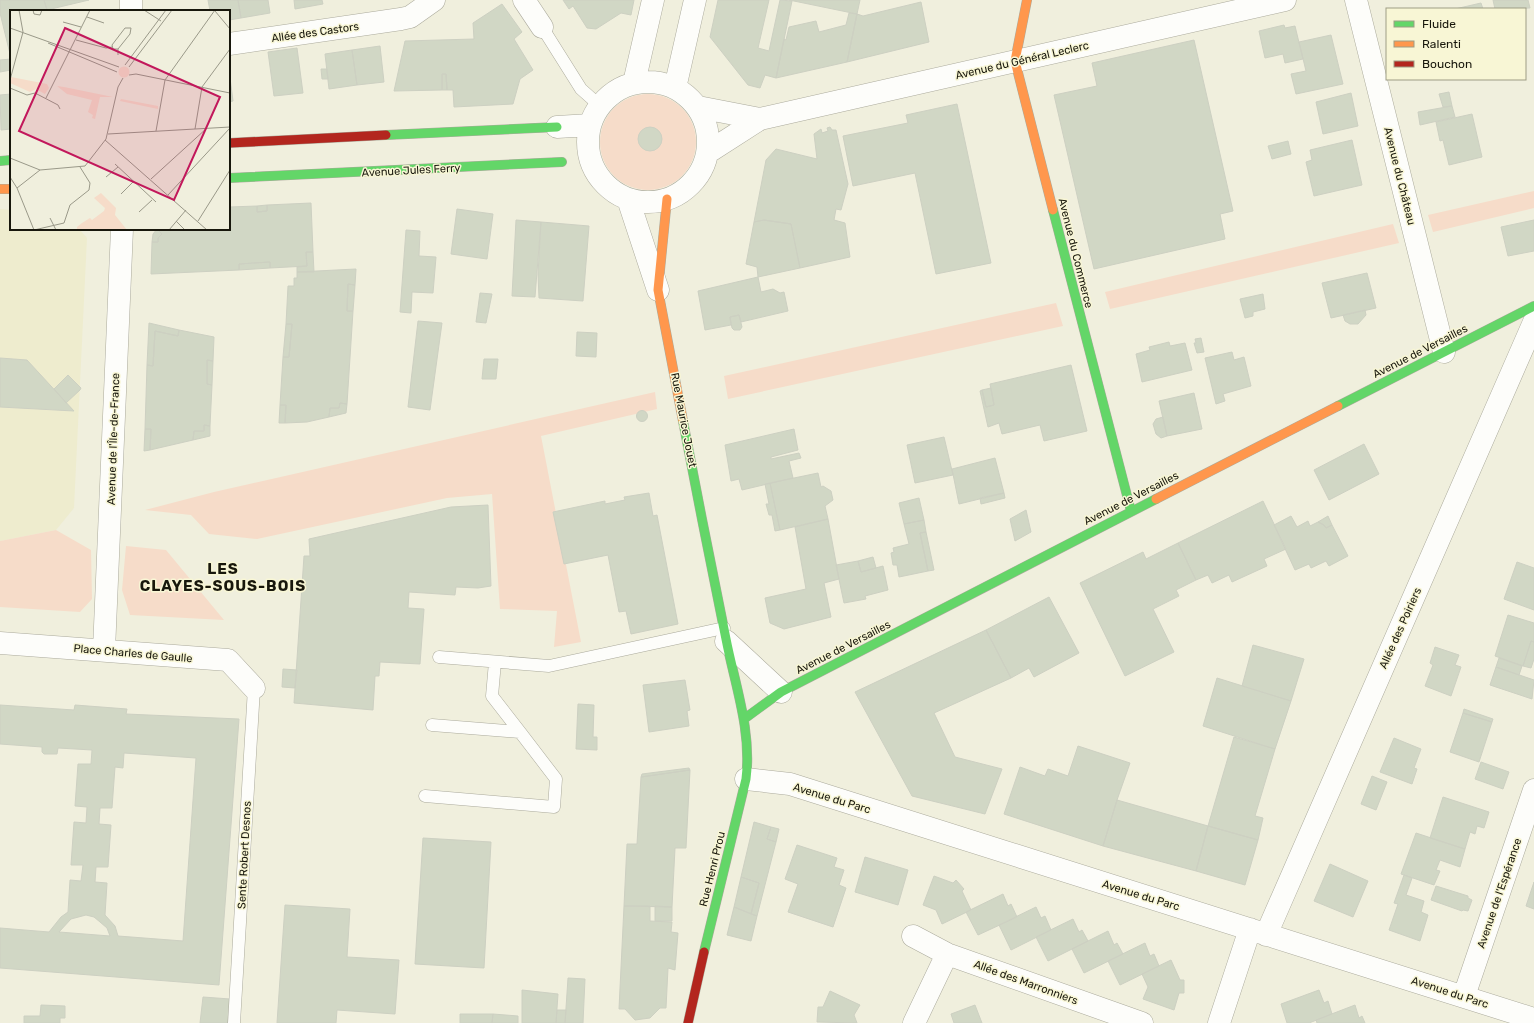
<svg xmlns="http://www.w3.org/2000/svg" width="1534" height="1023" font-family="Rubik,sans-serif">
	<rect width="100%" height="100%" fill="#f0efdd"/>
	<path fill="#eeecce" d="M0,209L11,210V229H79L87,238L74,508L56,530L0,541Z"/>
	<path fill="#f6dcc9" d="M600 142a48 48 0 1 1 96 0a48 48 0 1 1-96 0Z
		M1534,191V208L1433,232L1428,215Z
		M1393,224L1399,243L1110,309L1105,292Z
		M1056,303L1063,326L728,399L724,376Z
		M655,392L657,409L541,436L581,642L554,647L557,611L500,609L492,494L447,498L257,539L209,534L191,515L145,510L214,492Z
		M56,530L91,550L92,599L80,612L0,607V541Z
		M126,546L166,550L224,620L130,615L122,590Z"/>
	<path fill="#d1d7c5" stroke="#cdd0c2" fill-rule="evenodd" d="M0,0H44L47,10L11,11V58L0,13Z
		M44,0H89L47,10Z
		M208,0H238L241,18L229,20V11H210Z
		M238,0H268L270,13L241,18Z
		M294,0H322L323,4L295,9Z
		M563,0H634L631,15L621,13L596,29L587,28L573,6L569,9Z
		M718,0H769L758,48L769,51L780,0L792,1L776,78L765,75L760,88L748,85L710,37Z
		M789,0H860L857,14Z
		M1493,0H1528L1530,8L1495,9Z
		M921,2L929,42L847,62L857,14L863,16Z
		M1481,3L1483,9H1455Z
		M502,4L522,32L514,39L533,70L520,79L513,104L454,107L453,90H447L446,74H442V90L394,91L405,41L474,39L473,23Z
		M849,13L857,14L847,62L776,78L784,39L786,40L789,27L816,21L819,32L846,25Z
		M1284,25L1285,28L1295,26L1303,59L1285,63L1283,54L1265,58L1259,31Z
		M1331,35L1343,84L1296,94L1291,74L1306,71L1299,42Z
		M1194,40L1233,211L1220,214L1225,239L1094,269L1054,95L1097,86L1092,63Z
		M380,46L384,82L357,85L352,50Z
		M297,48L303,93L274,96L268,52Z
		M352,50L357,85L329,89L325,54Z
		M11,59V70L0,72V60Z
		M321,69H327L328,79H322Z
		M229,70L233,101L229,102Z
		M442,74H446L447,90H442Z
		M1449,92L1452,106L1443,107L1439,94Z
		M1351,93L1358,126L1323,134L1316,102Z
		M11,94V129L1,130L0,95Z
		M957,104L991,263L936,274L915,173L853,186L843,136L908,123L906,115Z
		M1452,106L1455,117L1420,125L1418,112Z
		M1472,114L1482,157L1449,165L1443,140L1440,141L1436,122Z
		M830,127L832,130H836L848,184L841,210L836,209L834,220L845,223L850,257L800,268L791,224L764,220L754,222L766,160L776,149L817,159L814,134L821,129L822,133L828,131L827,128Z
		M638 139a12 12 0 1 1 24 0a12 12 0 1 1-24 0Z
		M1352,140L1362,185L1314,196L1306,162L1312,160L1310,150Z
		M1288,141L1291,154L1272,159L1268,146Z
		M311,203L313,252H306L307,266L270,268V262L239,264V270L151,274L152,242H158V238L162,234L157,229H229V207L257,206V212L267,211V205Z
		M267,205V211L257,212V206Z
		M457,209L493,214L487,259L451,254Z
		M516,220L541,222L535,297L512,296Z
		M764,220L791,224L800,268L758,277L757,267L746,264L754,222Z
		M1534,220V251L1508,256L1501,227Z
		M541,222L589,226L583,301L539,298L538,274Z
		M157,229L162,234L158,238V242H152L153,234Z
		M406,230L420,231L419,256L436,257L433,293L412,292L411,313L400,312Z
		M306,252H313L314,272H297V267L307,266Z
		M270,262V268L239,270V264Z
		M356,269L355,285L348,284L347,311H353L347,404L340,403L339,408H330L329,417L307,422L285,423L286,405H280L283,357H289L292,324H286L288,286H294V278H297V272Z
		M1367,273L1376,308L1331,318L1322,283Z
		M758,277L761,292L773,289L780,293L784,292L788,311L741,322L739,315L730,317L731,325L705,330L698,291Z
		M348,284L355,285L353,311H347Z
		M480,293L492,294L486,323L476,322Z
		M1263,294L1265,309L1253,312V316L1245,318L1240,299Z
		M1365,310L1366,315L1358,324H1350L1345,321L1343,315Z
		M739,315L742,327L740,330H734L732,328L730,317Z
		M418,321L442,323L430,410L408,407Z
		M149,323L179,330L178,336L155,331L153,366L147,365Z
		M286,324H292L289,357H283Z
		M179,330L214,337L213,361L207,360V384L212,385L210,426L204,425V431H194L193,440L150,450L151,429H145L147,365L153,366L155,331L178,336Z
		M577,332L597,333L596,357L576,356Z
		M1201,338L1204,352L1197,353L1194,343H1196L1195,339Z
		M1169,342L1170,346L1185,343L1192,370L1142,382L1136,354L1150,350L1149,347Z
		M1232,352L1234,360L1244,357L1251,386L1223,394L1225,401L1216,404L1205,358Z
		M0,358L27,360L74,411L0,407Z
		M484,359H498L496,379H482Z
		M207,360L213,361L212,385L207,384Z
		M1071,365L1087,431L1044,441L1040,425L1002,434L999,423L988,427L980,391L982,390L986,407L994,405L990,384Z
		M68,375L81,388L80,390L66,403L54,389Z
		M991,388L994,405L986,407L982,390Z
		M1194,393L1202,429L1167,436L1159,401Z
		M340,403L347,404L346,413L329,417L330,408H339Z
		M280,405H286L285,423H279Z
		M636.5 416a5.5 5.5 0 1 1 11 0a5.5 5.5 0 1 1-11 0Z
		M1163,417L1167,436L1161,438L1156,434L1153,424L1156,419Z
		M204,425L210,426V436L193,440L194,431H204Z
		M145,429H151L150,450L144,451Z
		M794,429L798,450L771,457V459L799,453L801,458L789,461L793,478L742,490L739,479L731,481L725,445Z
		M944,437L953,475L915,483L907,445Z
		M1364,444L1379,474L1329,500L1314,470Z
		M995,458L1004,493L959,504L952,469Z
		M818,473L821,487L823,486L831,491L833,500L825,506L828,519L780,530L770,483Z
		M770,483L780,530L775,531L772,515H769L766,504H769L765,484Z
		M649,493L653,516L657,515L678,624L631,634L626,611L619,612L608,555L564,564L553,512L605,501V504L625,500L624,497Z
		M1004,493L1005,498L981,504L980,498Z
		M919,498L924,520L904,524L899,503Z
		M1263,501L1286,549L1264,559L1267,566L1232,582L1229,575L1212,583L1208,575L1196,580L1178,543Z
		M488,505L491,586L478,588L456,587L455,595L409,592L408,608L424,609L420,664L380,662L379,676H375L373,710L294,703L304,556H310L309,539L451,507Z
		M1026,510L1031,532L1015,541L1010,519Z
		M1291,516L1297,527L1308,521L1310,526L1318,522L1324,525L1326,528L1332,525L1348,556L1329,566L1326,561L1311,568L1309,564L1295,570L1274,525Z
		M1328,516L1332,525L1326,528L1324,525L1318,522Z
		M828,519L839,579L824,583L831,617L784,629L770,623L765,598L806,589L795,527Z
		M924,520L926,532L920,533L928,571L899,577L897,565H893L891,553L894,552L893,548L909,544L904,524Z
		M926,532L934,570L928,571L920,533Z
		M1178,543L1196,580L1176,590L1179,596L1153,609L1174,652L1125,676L1080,583L1143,552L1146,559Z
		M873,557L876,568L861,572L858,561Z
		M858,561L861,572L883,566L888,590L865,596L866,599L844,603L836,565Z
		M1517,562L1534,568V610L1504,599Z
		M1049,597L1079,653L1034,677L1029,668L1011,678L986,630Z
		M1508,615L1534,623V642L1531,641L1523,666L1495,656Z
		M986,630L1011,678L934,713L955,757L1002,769L985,814L912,796L855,692Z
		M1531,641L1534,642V659L1531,668L1523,666Z
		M1253,645L1304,659L1291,701L1242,686Z
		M1435,647L1459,655L1455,665L1461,667L1451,696L1425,686L1433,665L1430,663Z
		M1499,658L1522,666L1519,675L1496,667Z
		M1496,667L1534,680L1532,699L1490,685Z
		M283,669L297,670L295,688L282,687Z
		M1217,678L1291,701L1275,749L1203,726Z
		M685,680L690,710L687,711L689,726L649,732L643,685Z
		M578,704L594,705L593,737H597V750L576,749Z
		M0,705L74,710L75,705L127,709L126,714L239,719L219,985L0,968V928L49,932L61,917L68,912L70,880L81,881L83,865H71L74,822L86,823L87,807L75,806L78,764H91L92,750L58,748L57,754H44L42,752V747L0,744ZM124,753L196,758L183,941L118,936L115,926L105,915L107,883L95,882L96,867H108L111,825L99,824L100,808H112L115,767L123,768ZM86,915L94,917L100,922L107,928L110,936L59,932L71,919Z
		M1464,709L1493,719L1492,722L1463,713Z
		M1463,713L1492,722L1479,762L1450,752Z
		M1234,737L1275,749L1255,816L1263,818L1258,840L1208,826Z
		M1394,738L1421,749L1414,768L1417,769L1412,784L1380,772Z
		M1078,746L1130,763L1117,800L1103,846L1004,814L1020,767L1045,776L1048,769L1068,776Z
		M1481,762L1509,772L1503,789L1475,779Z
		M689,768L690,770L641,777L642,774Z
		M690,770L686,848H675L672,907L624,906L627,844H637L641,777Z
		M1372,776L1387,782L1376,810L1361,804Z
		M1443,797L1489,812L1484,828L1477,826L1475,834L1470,832L1465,849L1430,838Z
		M1117,800L1208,826L1196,871L1103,846Z
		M754,822L771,827L767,839L776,842L757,916L751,914L759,883L741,877Z
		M1208,826L1258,840L1245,885L1196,871Z
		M771,827L779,829L776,842L767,839Z
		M1416,833L1465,849L1460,867L1440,860L1436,870L1440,871L1434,885L1401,874Z
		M423,838L491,842L484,968L415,964Z
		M797,845L837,858L834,867L844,870L839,885L846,888L833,927L788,912L798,884L785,879Z
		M865,857L908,870L898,905L855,892Z
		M1330,864L1368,881L1353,917L1314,901Z
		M1404,875L1412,878L1406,895L1424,901L1421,912L1428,915L1420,941L1389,930L1398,904L1394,903Z
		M934,876L953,883L956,880L964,889L962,891L971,910L942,924L936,910L923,905Z
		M741,877L759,883L751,914L734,907Z
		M1534,882V909L1526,906Z
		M1436,886L1468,896V898L1472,900L1468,911L1463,910L1462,911L1431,900Z
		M1003,894L1008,906L1011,904L1017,917L978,935L966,912Z
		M285,905L350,909L347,957L399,960L395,1014L337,1010L336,1023H277Z
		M624,906H650V921L672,922L671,932L678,933L675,970L668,968L666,1008H660L650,1018L635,1020L625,1009H619Z
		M655,906L672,907V921H655Z
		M734,907L757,916L751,941L727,935Z
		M1036,907L1041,918L1045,916L1051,930L1011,950L999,925Z
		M1073,919L1079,932L1082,930L1088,941L1048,961L1036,937Z
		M1108,931L1114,945L1117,943L1123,954L1084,973L1072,949Z
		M1145,943L1150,956L1154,954L1159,966L1120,985L1108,961Z
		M1171,960L1180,980H1184V993H1179L1174,1010L1143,999L1148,987L1142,974Z
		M568,978L585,979L583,1023H565Z
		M522,990L558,994L556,1023H522Z
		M1319,990L1324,1003L1328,1001L1332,1014L1309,1023H1287L1281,1004Z
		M830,991L860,1005L854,1015L857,1023L817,1022L818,1007H823Z
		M203,997L230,999L228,1023H200Z
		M41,1005L65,1006V1018H60V1023H24V1016H40Z
		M975,1005L982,1023H954L951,1014Z
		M1355,1005L1359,1018L1362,1016L1365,1023H1317L1316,1020Z
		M557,1010H566L565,1023H556Z
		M460,1014H493L492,1023H460Z
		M493,1014L518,1016V1023H492Z"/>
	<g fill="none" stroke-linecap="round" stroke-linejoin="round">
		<g stroke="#abaa9c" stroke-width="13">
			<path id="lane" d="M542,27L581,89L599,105
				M439,657L549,666L724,628
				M432,725L520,732L492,696L495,662
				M425,796L554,807L556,779L520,732
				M234,1023L254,688"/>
		</g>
		<g stroke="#abaa9c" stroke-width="23">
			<path id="street" d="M131,0V11
				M524,0L542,27
				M1356,0L1444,352
				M229,44L401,19L410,17L434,0
				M588 142a60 60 0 1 1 120 0a60 60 0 1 1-120 0Z
				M634,83L653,0
				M675,88L695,0
				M698,107L760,119
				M557,127L590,125
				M707,153L760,119L1285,0
				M628,199L658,290
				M726,641L781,692
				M0,643L228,660L254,688
				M104,650L122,229
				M746,779L790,784L1534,1019
				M1266,935L1534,322
				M913,936L947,954L1142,1023
				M1464,996L1534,790
				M914,1023L947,954
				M1219,1023L1250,929"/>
		</g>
		<g stroke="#abaa9c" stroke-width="10">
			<path id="fast" d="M386,135L557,127
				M0,161L11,160
				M229,178L562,162
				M1053,210L1131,511
				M1338,406L1534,306
				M683,421C697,494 711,566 726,639C735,685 752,731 746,779L704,952
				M744,719L781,692L1156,499"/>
		</g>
		<g stroke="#abaa9c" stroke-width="10">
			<path id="slow" d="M1027,0L1015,61L1053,210
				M0,189H11
				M667,199L658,290L683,421
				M1156,499L1338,406"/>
		</g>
		<g stroke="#abaa9c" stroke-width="10">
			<path id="jam" d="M229,143L386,135
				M688,1023L704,952"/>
		</g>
		<use href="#lane" stroke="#fdfdfa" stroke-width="12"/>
		<use href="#street" stroke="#fdfdfa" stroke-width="22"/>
		<use href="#fast" stroke="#63d668" stroke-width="9"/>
		<use href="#slow" stroke="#ff974d" stroke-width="9"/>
		<use href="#jam" stroke="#b3261e" stroke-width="9"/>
	</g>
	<g text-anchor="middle" stroke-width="3" stroke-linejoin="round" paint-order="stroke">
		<g font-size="11" fill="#18170c" stroke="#f8f6d5">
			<text transform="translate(315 32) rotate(-8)" y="4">Allée des Castors</text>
			<text transform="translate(1022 60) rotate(-13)" y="4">Avenue du Général Leclerc</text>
			<text transform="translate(411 170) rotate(-3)" y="4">Avenue Jules Ferry</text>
			<text transform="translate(1400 176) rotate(76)" y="4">Avenue du Château</text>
			<text transform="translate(1076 253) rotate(76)" y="4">Avenue du Commerce</text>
			<text transform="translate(1420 351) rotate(-27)" y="4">Avenue de Versailles</text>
			<text transform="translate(684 420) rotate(79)" y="4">Rue Maurice Jouet</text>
			<text transform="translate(113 439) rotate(-88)" y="4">Avenue de l'Île-de-France</text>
			<text transform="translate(1131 498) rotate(-27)" y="4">Avenue de Versailles</text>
			<text transform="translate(1400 628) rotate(-66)" y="4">Allée des Poiriers</text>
			<text transform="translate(843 647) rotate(-27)" y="4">Avenue de Versailles</text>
			<text transform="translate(133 653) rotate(5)" y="4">Place Charles de Gaulle</text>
			<text transform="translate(832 798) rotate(17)" y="4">Avenue du Parc</text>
			<text transform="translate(244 855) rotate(-87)" y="4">Sente Robert Desnos</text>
			<text transform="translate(712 869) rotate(-76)" y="4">Rue Henri Prou</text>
			<text transform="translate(1499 893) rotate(-71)" y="4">Avenue de l'Espérance</text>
			<text transform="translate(1141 895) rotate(17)" y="4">Avenue du Parc</text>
			<text transform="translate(1026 982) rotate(20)" y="4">Allée des Marronniers</text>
			<text transform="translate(1450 992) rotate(18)" y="4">Avenue du Parc</text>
		</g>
		<g font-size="15" font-weight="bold" letter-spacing="1" fill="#18170c" stroke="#f8f6d5">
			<text x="223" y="574">LES<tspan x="223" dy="17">CLAYES-SOUS-BOIS</tspan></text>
		</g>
	</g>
	<g transform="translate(10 10)">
		<rect width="220" height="220" fill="#f0efdd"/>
		<path d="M108.5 62a5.5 5.5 0 1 1 11 0a5.5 5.5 0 1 1-11 0ZM1,67L37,74L39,78L35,84L26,79L20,82L0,73ZM47,76L54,77L103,87H90L85,109L82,108L83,105L78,102L82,90L57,84ZM111,89L148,96V99L110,91ZM91,183L106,198L105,205L117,220H67V217L72,213L80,208L82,210L94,201L95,198L84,188Z" fill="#f6dcc9"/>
		<path fill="none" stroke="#9a9989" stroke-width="1" d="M23,0L24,4L30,5L32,0M134,0L151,11M205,1L220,19M77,7L94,13M53,12L71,17M0,18L109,57M66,30L96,38L102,37M38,33L107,62M108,39L120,24L121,18H115L102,35L103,39H108V45M115,55L156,0M119,57L162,0M119,65L126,64L220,83M0,70L13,22L9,0M0,78L17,85L25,83L48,95L50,99M36,88L80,0M185,119L192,77L220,39M146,121L155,70L205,0M98,124L220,117M95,130L197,220M0,148L30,160L75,156L96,129L108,77L113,68M105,154L146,192M0,167L7,178L24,220M96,167L108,157M141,169L197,118M7,178L30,160M111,184L123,172M158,185L220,118M129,202L142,190M40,208L46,220M166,211L175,220M188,211L220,160M24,220L54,213L60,195L79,180L80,173L70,157M159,220L176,200"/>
		<path fill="#c2185b" fill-opacity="0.15" stroke="#c2185b" stroke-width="2" d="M55,18L210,87L164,190L9,121Z"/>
		<rect width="220" height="220" fill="none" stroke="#18170c" stroke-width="2"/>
	</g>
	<rect x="1386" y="8" width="140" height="72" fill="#f8f6d5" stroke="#9e9d85"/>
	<rect x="1394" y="21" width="20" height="6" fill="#63d668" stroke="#9e9d85"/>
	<text x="1422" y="28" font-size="12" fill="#18170c">Fluide</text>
	<rect x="1394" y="41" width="20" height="6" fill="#ff974d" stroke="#9e9d85"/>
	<text x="1422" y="48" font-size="12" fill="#18170c">Ralenti</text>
	<rect x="1394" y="61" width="20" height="6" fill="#b3261e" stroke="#9e9d85"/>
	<text x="1422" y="68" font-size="12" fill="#18170c">Bouchon</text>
</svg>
